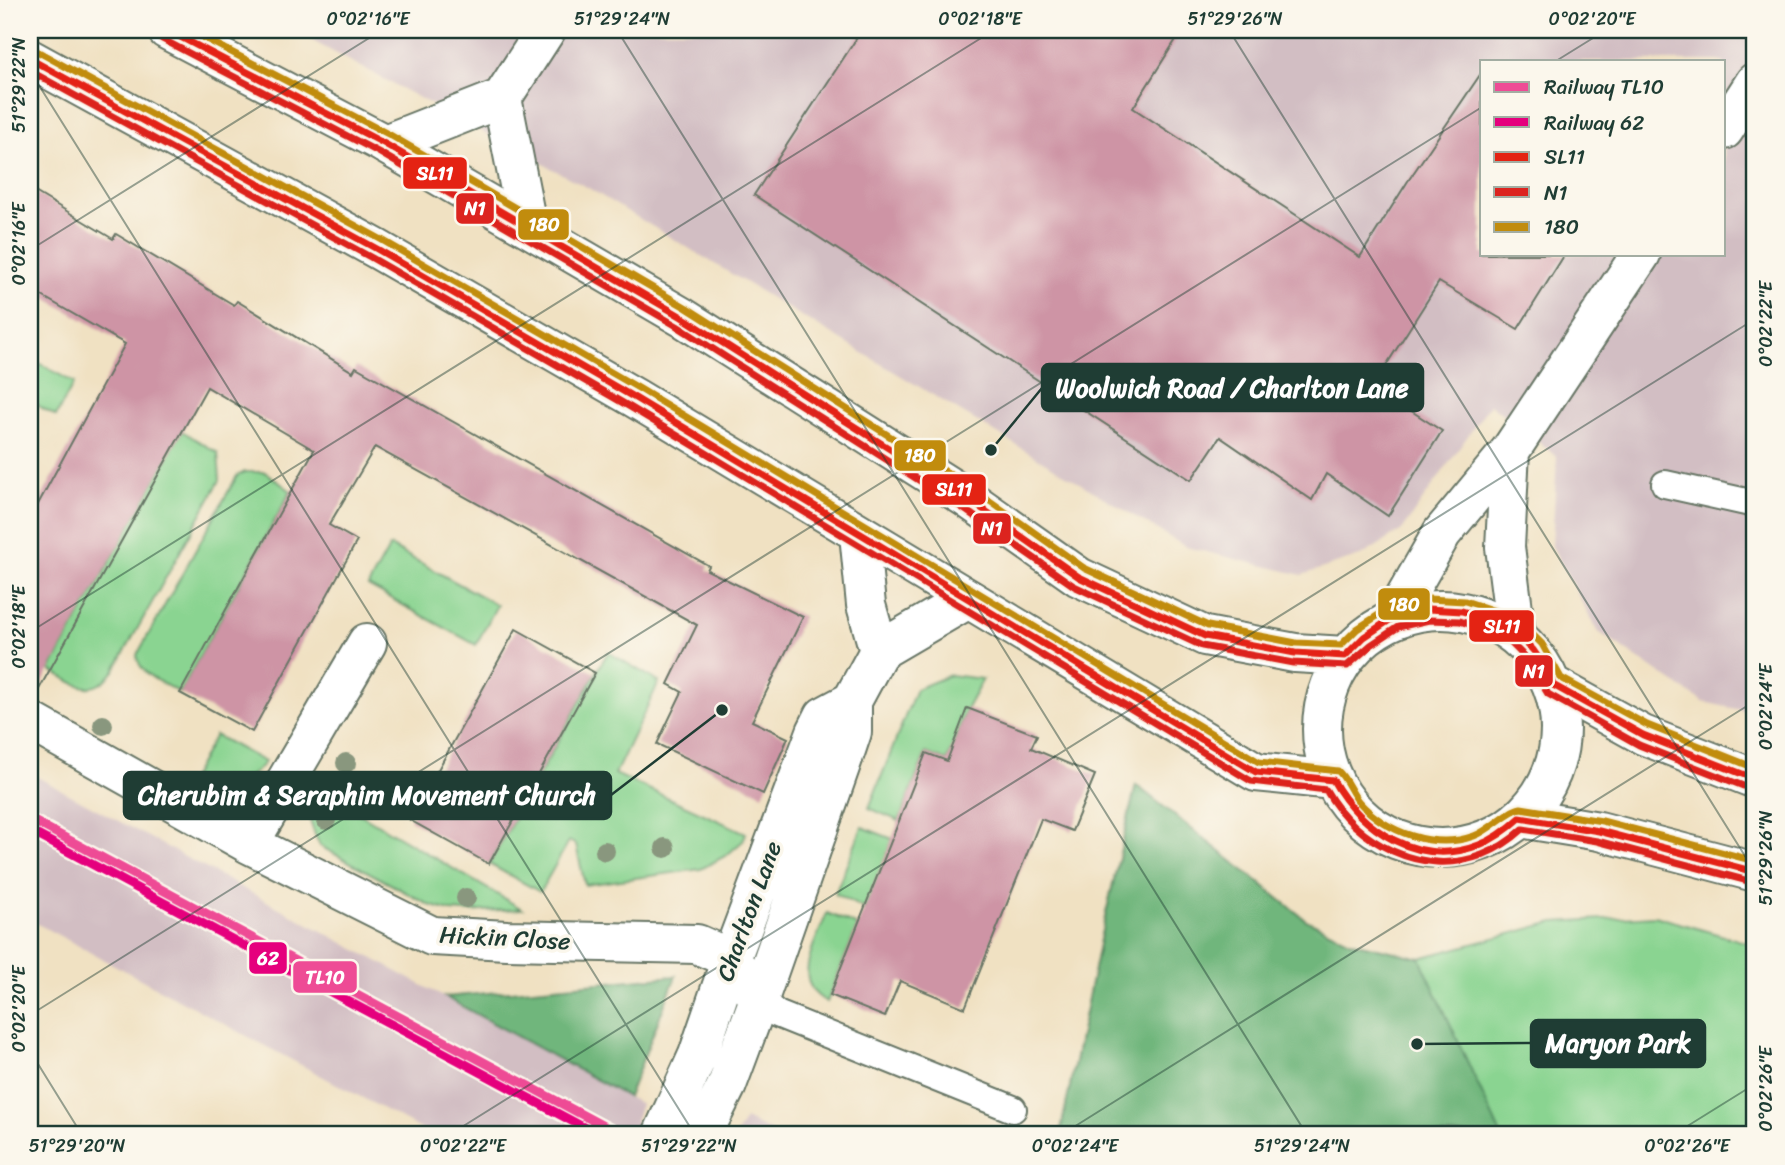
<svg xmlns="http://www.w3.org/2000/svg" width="1785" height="1165" font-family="Sriracha,sans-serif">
	<rect width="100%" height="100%" fill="#fbf7ec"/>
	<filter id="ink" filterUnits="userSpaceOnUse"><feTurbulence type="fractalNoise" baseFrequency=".0143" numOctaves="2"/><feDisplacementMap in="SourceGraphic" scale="14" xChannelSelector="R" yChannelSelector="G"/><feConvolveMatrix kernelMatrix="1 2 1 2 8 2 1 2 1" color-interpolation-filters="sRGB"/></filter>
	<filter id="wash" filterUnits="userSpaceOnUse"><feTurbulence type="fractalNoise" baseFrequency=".00686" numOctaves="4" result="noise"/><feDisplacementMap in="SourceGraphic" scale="28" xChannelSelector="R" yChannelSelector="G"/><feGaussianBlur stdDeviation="1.57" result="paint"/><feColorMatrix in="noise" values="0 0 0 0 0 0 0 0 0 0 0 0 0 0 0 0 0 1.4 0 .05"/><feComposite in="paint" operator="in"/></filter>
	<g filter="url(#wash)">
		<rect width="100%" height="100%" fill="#f0e1c2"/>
		<path fill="#d2bec3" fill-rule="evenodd" d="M292,30H1755V713L1703,702L1597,631L1552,546L1557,457L1490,404L1402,530L1363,555L1302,575L1186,547L590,189ZM1482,61H1724V254H1482Z
			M30,773L641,1104L635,1121L643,1126L639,1135H432L30,920Z
			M745,1119L778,1135H736Z"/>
		<path fill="#8ad491" stroke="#548862" stroke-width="2" d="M30,358L74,383L56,416L30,401Z
			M182,431L218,453L220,480L114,671C91,700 77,684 50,670Z
			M245,472H265L291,491L180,693C165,684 138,675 137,655L237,476Z
			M390,546L497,605L476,645L368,586Z
			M608,652L659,682L615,774L746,833L743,841L727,855L701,869L585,885L576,845L569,841L540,892L489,864Z
			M950,675L983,679L967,708L947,761L926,753L899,821L869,808L916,689Z
			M215,735L265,762C253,777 227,793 207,787C202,785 196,780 192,777Z
			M1136,785L1306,920L1352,942L1420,958L1554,922L1655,916L1755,945V1135H1060L1101,935Z
			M312,786L522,909L465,912L450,911L429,905L320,846C310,825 304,808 312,786Z
			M862,827L893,839L865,909L835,894Z
			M827,913L858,926L827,1002C789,982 816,943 827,913Z"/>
		<path fill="#6fb67b" stroke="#477a58" stroke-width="2" d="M1136,785L1306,920L1352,942L1420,958L1501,1135H1060L1101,935Z
			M676,976L628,1097L445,997Z"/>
		<g id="blocks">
			<path fill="#ce94a5" d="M862,30H1182L1133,108L1360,257L1408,181L1482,72V254H1565L1518,329L1439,282L1373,386L1442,431L1388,516L1326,474L1312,500L1220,437L1191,480L754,195Z
				M30,189L113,239L116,234L234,305L237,301L353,372L356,367L709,566L707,570L803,617L752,721L788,738L763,794L657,744L682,692L668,684L697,625L375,447L329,525L357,541L252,732L180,693L314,450L207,387L33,700L30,699V519L125,344L30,289Z
				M516,629L595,673L489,864L410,820Z
				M967,708L1037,735L1031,748L1095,775L1072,831L1041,819L965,1008L900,981L885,1017L830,995L926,753L947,761Z"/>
		</g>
	</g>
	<g filter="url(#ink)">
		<use href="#blocks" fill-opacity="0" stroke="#687666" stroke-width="2"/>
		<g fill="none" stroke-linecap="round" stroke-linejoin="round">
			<g stroke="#687666" stroke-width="30">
				<path id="lane" d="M1665,484L1755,504
					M759,999L777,1014L1013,1109"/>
			</g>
			<g stroke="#687666" stroke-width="42">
				<path id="street" d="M502,98L527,225
					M1724,130L1755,82
					M385,144L502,98L546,30
					M1510,451L1505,547L1516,633
					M859,534L866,605L879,651
					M1394,617L1442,533L1510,451L1641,254
					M30,721L249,844L432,936L507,940L697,944L731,959L759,999
					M249,844L367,643
					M662,1135L698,1055L731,959L816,732L824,716L852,701
					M702,1135L727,1085L759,999L847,747L852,732V701L879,651L968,599"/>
			</g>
			<g stroke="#687666" stroke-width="42">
				<path id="primary" d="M167,30L385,144L682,317L967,498L1079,577L1205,636L1295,653L1345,656
					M30,59L377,249L635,398L1256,772L1333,780
					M1322 729a119 119 0 1 1 238 0a119 119 0 1 1-238 0Z
					M1553,685L1643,735L1755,779
					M1520,818L1599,831L1755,872"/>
			</g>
			<use href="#lane" stroke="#fff" stroke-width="26"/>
			<use href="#street" stroke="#fff" stroke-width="38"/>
			<use href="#primary" stroke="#fff" stroke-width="38"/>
			<g stroke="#fbf7ec" stroke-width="12">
				<path id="bus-1" d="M167,30L385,144L682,317L967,498L1079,577L1205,636L1295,653L1345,656L1364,637L1394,617L1428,609L1462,611L1487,619L1516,633L1533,650L1546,669L1553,685L1643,735L1755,779
					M30,59L377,249L635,398L1256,772L1333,780C1361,831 1420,868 1479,845C1495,839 1508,829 1520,818L1599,831L1755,872"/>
			</g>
			<g stroke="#fbf7ec" stroke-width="12">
				<path id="bus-2" d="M162,39L380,153L677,326L961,507L1074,586L1202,646L1293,663L1347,666L1371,645L1398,627L1429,620L1460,621L1483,629L1510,642L1525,657L1548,694L1639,745L1751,789
					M30,71L372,258L630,407L1251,781L1326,790C1356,843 1422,878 1482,855C1498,849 1511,840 1523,829L1597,841L1752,882"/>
			</g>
			<g stroke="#fbf7ec" stroke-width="12">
				<path id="bus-3" d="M189,30L390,135L687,308L973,489L1084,568L1208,626L1296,643L1341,645L1357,629L1391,607L1428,599L1465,601L1492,610L1523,625L1542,644L1561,678L1647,725L1755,768
					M35,50L382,240L640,389L1259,762L1338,771C1347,779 1351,793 1359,802C1387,833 1434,850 1474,836C1491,830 1506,811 1521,808L1602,821L1755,861"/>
			</g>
			<use href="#bus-1" stroke="#e42313" stroke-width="7"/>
			<use href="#bus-2" stroke="#dc241f" stroke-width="7"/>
			<use href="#bus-3" stroke="#c18c0d" stroke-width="7"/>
			<g stroke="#fbf7ec" stroke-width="14">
				<path id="rail-1" d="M30,819L620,1135"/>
			</g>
			<g stroke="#fbf7ec" stroke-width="14">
				<path id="rail-2" d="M30,831L598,1135"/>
			</g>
			<use href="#rail-1" stroke="#ee4b95" stroke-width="9"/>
			<use href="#rail-2" stroke="#e5007d" stroke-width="9"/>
		</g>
		<g fill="#89977e">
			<circle cx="103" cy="725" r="10"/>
			<circle cx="346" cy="763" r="10"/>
			<circle cx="326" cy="820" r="10"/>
			<circle cx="665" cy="848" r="10"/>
			<circle cx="605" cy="851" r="10"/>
			<circle cx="466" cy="898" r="10"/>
		</g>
	</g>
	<path fill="none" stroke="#1f3d34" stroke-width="2" stroke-opacity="0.45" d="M617,30L1307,1135M1229,30L1755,872M1556,61L1606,30M30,71L695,1135M30,250L382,30M30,632L994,30M30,1015L1482,107M30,1051L82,1135M449,1135L1755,319M1061,1135L1755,701M1673,1135L1755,1084"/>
	<g text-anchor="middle" stroke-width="7" stroke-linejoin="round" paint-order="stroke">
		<g font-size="24" fill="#1f3d34" stroke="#fbf7ec">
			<text transform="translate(749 911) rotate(-70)" y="8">Charlton Lane</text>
			<text transform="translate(505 938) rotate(3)" y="8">Hickin Close</text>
		</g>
	</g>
	<path fill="none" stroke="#1f3d34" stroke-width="2.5" d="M991 450L1042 388M722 710L611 795M1417 1044L1531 1043"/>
	<g fill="#1f3d34" stroke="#fbf7ec" stroke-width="2.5">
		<circle cx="991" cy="450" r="7"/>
		<circle cx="722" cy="710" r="7"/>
		<circle cx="1417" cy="1044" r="7"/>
	</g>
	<g fill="#1f3d34" stroke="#1f3d34" stroke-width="2.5">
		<rect x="1042" y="364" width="381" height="47" rx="7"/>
		<rect x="124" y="772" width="487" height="47" rx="7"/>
		<rect x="1531" y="1020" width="174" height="47" rx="7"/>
	</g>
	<g font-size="26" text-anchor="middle" font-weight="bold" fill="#fff">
		<text x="1232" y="397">Woolwich Road / Charlton Lane</text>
		<text x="367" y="804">Cherubim &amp; Seraphim Movement Church</text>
		<text x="1618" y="1052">Maryon Park</text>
	</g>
	<g stroke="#fbf7ec" stroke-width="2.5">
		<rect x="402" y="156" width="66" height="34" rx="7" fill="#e42313"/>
		<rect x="455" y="192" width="40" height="33" rx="7" fill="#dc241f"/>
		<rect x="517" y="208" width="53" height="33" rx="7" fill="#c18c0d"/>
		<rect x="893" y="439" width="54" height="33" rx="7" fill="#c18c0d"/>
		<rect x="921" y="473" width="66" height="33" rx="7" fill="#e42313"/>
		<rect x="972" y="512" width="40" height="33" rx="7" fill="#dc241f"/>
		<rect x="1377" y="587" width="54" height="34" rx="7" fill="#c18c0d"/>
		<rect x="1468" y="609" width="67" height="34" rx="7" fill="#e42313"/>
		<rect x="1514" y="654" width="40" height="34" rx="7" fill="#dc241f"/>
		<rect x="248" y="941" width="40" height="34" rx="7" fill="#e5007d"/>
		<rect x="292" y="960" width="66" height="34" rx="7" fill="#ee4b95"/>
	</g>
	<g font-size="19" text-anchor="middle" font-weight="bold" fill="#fff">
		<text x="435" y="180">SL11</text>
		<text x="475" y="215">N1</text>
		<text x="544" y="231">180</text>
		<text x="920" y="462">180</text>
		<text x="954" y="496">SL11</text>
		<text x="992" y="535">N1</text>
		<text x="1404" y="611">180</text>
		<text x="1502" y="633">SL11</text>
		<text x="1534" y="678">N1</text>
		<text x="268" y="965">62</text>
		<text x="325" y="984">TL10</text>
	</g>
	<rect width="1785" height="1165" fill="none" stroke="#fbf7ec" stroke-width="77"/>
	<rect x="1480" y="60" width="245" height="196" fill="#fbf7ec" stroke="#a3ada2" stroke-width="2"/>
	<rect x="1494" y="82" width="35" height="10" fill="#ee4b95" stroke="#a3ada2" stroke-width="2"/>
	<text x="1544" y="94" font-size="21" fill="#1f3d34">Railway TL10</text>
	<rect x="1494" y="117" width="35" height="10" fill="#e5007d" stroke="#a3ada2" stroke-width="2"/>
	<text x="1544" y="130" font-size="21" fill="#1f3d34">Railway 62</text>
	<rect x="1494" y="152" width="35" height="10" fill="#e42313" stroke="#a3ada2" stroke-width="2"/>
	<text x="1544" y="164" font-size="21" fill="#1f3d34">SL11</text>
	<rect x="1494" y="187" width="35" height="10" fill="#dc241f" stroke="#a3ada2" stroke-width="2"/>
	<text x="1544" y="200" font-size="21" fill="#1f3d34">N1</text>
	<rect x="1494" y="222" width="35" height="10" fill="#c18c0d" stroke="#a3ada2" stroke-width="2"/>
	<text x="1544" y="234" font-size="21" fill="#1f3d34">180</text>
	<rect x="38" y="38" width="1708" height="1088" fill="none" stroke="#1f3d34" stroke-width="2.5"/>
	<g font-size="18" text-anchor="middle" fill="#1f3d34">
		<text x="368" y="25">0°02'16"E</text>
		<text x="622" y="25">51°29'24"N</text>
		<text x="980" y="25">0°02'18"E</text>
		<text x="1235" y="25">51°29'26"N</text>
		<text x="1592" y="25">0°02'20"E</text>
		<text transform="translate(19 85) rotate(-90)" y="6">51°29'22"N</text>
		<text transform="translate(19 244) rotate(-90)" y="6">0°02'16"E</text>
		<text transform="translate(1766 324) rotate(-90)" y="6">0°02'22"E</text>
		<text transform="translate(19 627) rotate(-90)" y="6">0°02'18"E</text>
		<text transform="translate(1766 707) rotate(-90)" y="6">0°02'24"E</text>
		<text transform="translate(1766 858) rotate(-90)" y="6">51°29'26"N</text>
		<text transform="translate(19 1009) rotate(-90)" y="6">0°02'20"E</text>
		<text transform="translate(1766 1089) rotate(-90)" y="6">0°02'26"E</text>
		<text x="77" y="1152">51°29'20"N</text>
		<text x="463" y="1152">0°02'22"E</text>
		<text x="689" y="1152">51°29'22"N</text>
		<text x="1075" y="1152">0°02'24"E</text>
		<text x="1302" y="1152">51°29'24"N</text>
		<text x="1687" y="1152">0°02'26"E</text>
	</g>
</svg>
